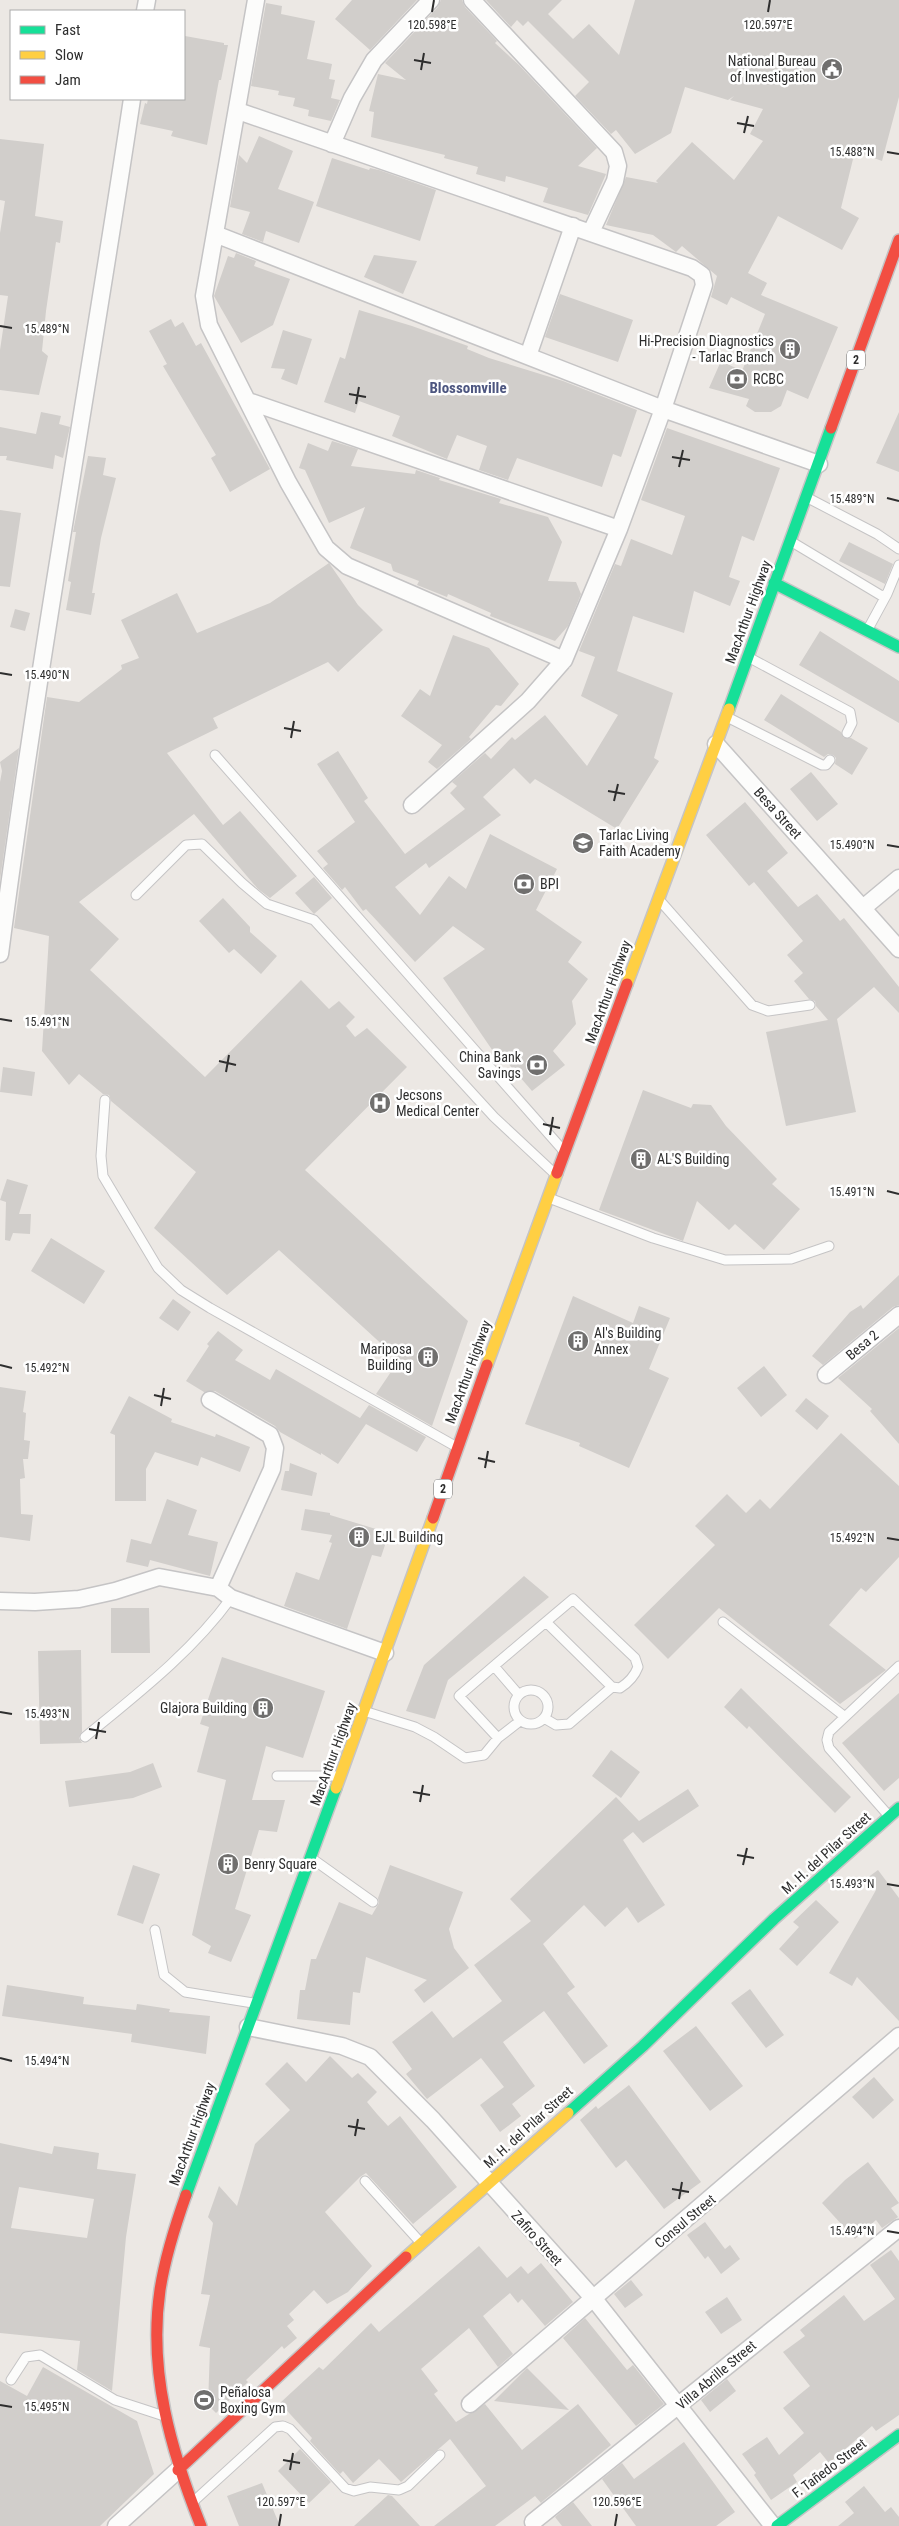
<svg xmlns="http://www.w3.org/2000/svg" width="899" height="2526" font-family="'Roboto Condensed',sans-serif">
	<rect width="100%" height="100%" fill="#ece8e4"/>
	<path fill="#d1cecb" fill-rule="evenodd" d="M352,0H417L370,50L335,19Z
		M441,0H462L465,7L497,41L495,43L519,65L597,148L578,166L606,174L588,215L543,202L548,188L506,176L505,182L476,174L478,167L444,158L445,155L371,137L374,112L369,111L378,74L406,80L385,63L438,7Z
		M486,0H562L548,14L573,39L589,24L619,55L635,0H899V97L882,161L855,151L841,208L859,218L842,250L778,216L748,273L767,283L761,295L838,327L808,399L787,390L781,406L771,412H755L746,406L749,399L709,388L721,361L742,371L765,314L731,297L727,305L711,297L717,276L682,246L676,252L653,235L606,225L626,177L658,183L656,181L692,142L734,180L763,141L750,134L763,109L730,100L734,96L728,100L685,87L671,133L635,154L616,130L611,134L575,96L589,82L528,21L523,26L517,20L511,27Z
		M266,3L282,6L281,14L315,21L307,59L332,64L329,79L335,80L331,98L340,100L331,121L308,116L309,110L293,106L295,98L278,95L279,91L251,86Z
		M185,36L224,43V45H228L221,80H219L207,145L171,136L173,131L140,124L145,103L147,104L148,99H184Z
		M259,136L293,151L278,189L314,202L299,243L266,231L263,242L242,234L250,212L230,207L239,155L247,163Z
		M0,139L44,144L35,216L63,221L60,243L56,242L46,311L42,351L48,356L39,395L0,390V350L8,296L0,295V233L5,201L0,200Z
		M332,158L369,170L370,168L379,170L436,190L420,241L316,206Z
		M236,253L256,261L254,266L290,279L273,325L241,343L214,296L228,256L234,258Z
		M374,255L417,261L403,294L364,277Z
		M560,294L633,320L618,362L545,337Z
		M359,310L412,326L468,346L467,349L489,358L563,381L637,410L621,457L613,454L602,487L517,458L508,480L479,470L487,446L457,435L447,459L392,436L400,416L359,401L355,413L324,402L340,357L345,359Z
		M171,319L175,327L183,322L196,346L201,343L270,469L230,492L211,458L216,455L163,366L167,364L149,331Z
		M283,330L312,339L297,385L281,379L285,369L271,368Z
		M41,412L61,416L59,424L70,427L63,458L55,455L53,469L6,460L7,456H0V427L36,434Z
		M899,412V472L876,463Z
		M667,428L780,468L754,541L742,536L729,577L740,581L730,606L694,591L684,633L633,616L617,671L673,693L654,758L659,761L617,829L535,779L530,784L514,768L483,797L501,815L429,868L426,863L395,887L420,915L449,876L466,889L490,834L557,869L536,910L582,942L568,962L588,979L572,1001L576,1024L553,1051L565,1065L532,1091L501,1055L497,1057L443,978L485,949L453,926L415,962L366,909L363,911L345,887L342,890L323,868L328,864L317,851L355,822L317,764L338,751L368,798L364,801L405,854L465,809L450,793L457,786L452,782L485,753L491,759L512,737L515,740L545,715L587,766L618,715L581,696L595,657L579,651L615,564L621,566L631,539L672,555L685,516L641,500Z
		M332,441L358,449L351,466L415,474L416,470L440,478L439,480L501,499L499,503L548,517L562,542L548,581L576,582L581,594L568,626L555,641L490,616L491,613L448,594L447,597L417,585L419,581L393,571L391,564L350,548L365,507L329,523L305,470L299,468L308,443L328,451Z
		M88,456L106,458L103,475L116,478L101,538L92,593H95L91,615L66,610L71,582L68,581L76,532H73Z
		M0,510L21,513L10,587L0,586Z
		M849,542L893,564L885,584L839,561Z
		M329,563L358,605L383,630L338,672L328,662L213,718L218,728L167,753L223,825L240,811L297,876L270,898L258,889L194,814L79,902L119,939L90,970L205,1077L301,980L329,1009L339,1001L355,1017L346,1026L355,1037L367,1028L407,1067L305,1170L468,1321L432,1426L376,1394L399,1360L279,1250L227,1295L154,1228L196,1172L111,1101L109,1095L103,1094L79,1074L69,1085L42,1051L49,936L14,928L47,697L79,702L122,669L121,665L139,658L121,620L177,593L197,633L270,603Z
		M15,609L30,613L25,631L10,627Z
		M820,631L899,681V723L799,665Z
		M453,635L489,648L519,684L501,706L496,705L469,737L471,739L437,769L428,762L442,745L401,716L420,689L430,696Z
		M781,694L841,732L844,738H851L868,748L852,775L835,764L836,758L833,755L828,754L824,757L764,720Z
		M19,748L5,845L0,880V782L2,771L0,762Z
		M811,772L838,804L817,821L790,789Z
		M745,802L788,853L767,871L798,907L817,894L840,921L844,918L899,987V1013L874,987L837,1019L856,1112L786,1126L766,1032L828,1020L816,1006L815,1001L809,999L794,981L803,973L787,955L803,941L754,882L749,886L706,835Z
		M314,877L332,898L314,914L295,893Z
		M223,898L250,927V932L277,956L261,974L234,949L229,953L199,921Z
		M3,1067L35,1072L32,1096L0,1092Z
		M643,1090L691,1108L693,1104L711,1105L726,1126L777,1179L772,1184L800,1209L764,1250L735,1224L729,1230L697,1201L683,1241L599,1210Z
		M7,1179L28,1185L19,1214H31L30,1234L13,1233L10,1241L5,1240L6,1202L0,1200Z
		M51,1238L105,1271L84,1304L31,1271Z
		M899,1275V1305L893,1307L823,1365L812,1356L850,1312L861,1305L863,1309Z
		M573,1296L633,1323L639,1306L670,1318L649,1369L669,1378L629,1468L579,1446L580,1443L525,1424Z
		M173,1299L191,1312L178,1331L159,1318Z
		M899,1328V1444L870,1411L872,1409L838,1378Z
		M218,1331L243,1350L235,1360L270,1380L276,1369L360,1418L369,1405L426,1437L417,1452L366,1424L338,1464L321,1453V1455L280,1432L275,1426L215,1391L204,1392L186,1381L209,1346L207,1344Z
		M764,1366L787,1395L761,1417L737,1388Z
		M0,1387L26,1391L23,1412L26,1413L24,1440L30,1441L28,1459H23L25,1478L20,1479L21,1514L33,1515L30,1541L0,1537Z
		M129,1396L172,1419L171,1422L215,1437L216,1434L250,1447L240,1472L201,1457L198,1466L155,1452L146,1469V1501H115V1435L110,1433Z
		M806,1398L829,1416L817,1430L795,1411Z
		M841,1433L899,1486V1557L866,1592L861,1588L829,1625L886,1670L840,1704L719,1608L668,1659L634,1625L715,1545L695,1526L727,1494L746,1513L760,1499L770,1509Z
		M290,1463L317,1473L312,1496L281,1490L285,1471H289Z
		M167,1499L197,1510L188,1535L218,1542L210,1576L150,1560L148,1567L126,1562L131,1539L151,1544Z
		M305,1509L330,1513V1515L389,1533L381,1557L372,1555L347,1629L284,1606L296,1572L319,1580L332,1543L329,1542L332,1535L301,1530Z
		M524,1576L549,1597L448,1680L435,1719L406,1711L424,1665Z
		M111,1608H149L150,1653H111Z
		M81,1650L82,1732L79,1738L82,1743L40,1744L38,1651Z
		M222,1657L325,1691L303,1758L266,1746L252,1800H285L277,1832L259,1830L235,1909L251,1915L231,1962L208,1953L211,1946L192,1935L226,1780L197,1772L209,1727L200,1724Z
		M741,1688L851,1797L835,1813L749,1726L747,1729L724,1707Z
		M899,1693V1778L884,1791L842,1743Z
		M611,1750L640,1772L621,1798L592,1776Z
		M153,1763L162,1787L133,1798L69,1807L65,1781L130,1772Z
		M688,1789L699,1806L643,1843L633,1832L623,1840L665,1905L638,1923L627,1907L605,1927L584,1905L543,1944L575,1987L567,1993L608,2046L584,2064L544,2011L503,2042L535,2086L512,2104L521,2116L500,2132L480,2105L504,2087L481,2058L427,2099L406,2074L412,2069L392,2042L432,2011L453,2038L502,2001L474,1965L531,1921L510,1899L616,1797L639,1821Z
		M133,1865L160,1874L143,1924L117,1915Z
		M390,1865L463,1892L449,1929L454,1948L469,1968L424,2003L414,1990L427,1980L366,1957L360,1993L353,1992L350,2025L297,2019L300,1990H305L311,1959H316L339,1902L372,1915L379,1903L378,1898Z
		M878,1870L899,1898V2021L857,1977L852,1986L829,1973L876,1890L863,1881Z
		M816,1900L839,1922L797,1966L779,1949L799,1927L793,1922Z
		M7,1985L84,1997L83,2004L136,2010L137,2004L170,2009L169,2012L210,2016L206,2054L131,2042L132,2034L2,2016Z
		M750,1989L784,2035L766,2048L731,2003Z
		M696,2026L743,2086L710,2111L663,2051Z
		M330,2056L352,2078L358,2073L377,2092L367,2102L377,2114L388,2126L400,2116L457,2187L413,2224L366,2173L360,2177L325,2212L372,2266L348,2292L327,2304L314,2290L289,2314L294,2320L287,2326L297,2338L284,2349L282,2346L246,2380L248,2382L216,2413L208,2405L210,2348L199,2346L210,2295L201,2294L213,2223L208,2217L219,2186L237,2206L255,2144L290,2110L265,2084L287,2062L306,2082Z
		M874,2077L894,2100L873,2119L852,2097Z
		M629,2085L701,2182L664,2209L626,2160L616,2168L580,2120L596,2106L598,2109Z
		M0,2143L52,2154L54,2146L99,2153L97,2169L136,2174L126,2237L112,2391L77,2370L80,2341L0,2333ZM19,2187L94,2199L87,2238L11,2228Z
		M868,2162L899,2203L891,2208L898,2217L882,2228L876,2220L855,2239L822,2203L845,2180Z
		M705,2222L725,2249L730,2245L740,2259L721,2274L708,2256L705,2259L687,2235Z
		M479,2246L507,2278L521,2266L528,2274L541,2263L573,2302L545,2326L522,2299L518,2303L510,2293L483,2316L513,2354L498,2367L469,2328L421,2369L438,2391L434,2394L456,2422L485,2404L522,2450L578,2404L611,2445L543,2501L541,2503L535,2496L495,2526H434L486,2486L450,2439L401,2482L379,2459L353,2483L343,2471L340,2474L310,2441L312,2438L280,2403L319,2367L323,2370L371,2323L379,2332Z
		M891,2250L899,2261V2415L876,2431L872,2426L829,2463L820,2452L793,2475L797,2482L771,2500L754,2475L756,2473L742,2454L767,2437L779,2455L804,2433L783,2408L810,2386L783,2352L805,2336L800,2330L844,2295L864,2321L895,2299L870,2265Z
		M631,2280L643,2295L625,2308L614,2294Z
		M727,2297L742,2320L721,2334L705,2312Z
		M585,2318L627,2370L633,2365L664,2404L636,2426L563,2338Z
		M43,2367L137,2421L154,2474L100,2526H0V2381L27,2396Z
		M527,2368L569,2410L494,2401Z
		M727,2379L736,2391L710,2412L701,2400Z
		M684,2442L735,2512L716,2526H636L602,2479L622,2463L634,2479Z
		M300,2449L331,2482L309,2503L278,2471Z
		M262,2483L280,2526H239L227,2496Z
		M864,2486L885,2512L891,2507L899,2517V2526H838L854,2513L845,2502Z
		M388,2495L392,2496L420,2526H354Z
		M573,2502L592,2526H562L555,2517Z"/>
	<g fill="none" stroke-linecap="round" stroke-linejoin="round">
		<g stroke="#c5c4c5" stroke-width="11">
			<path id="lane" d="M808,498L877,534L899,549
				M792,542L882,596L887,594L899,565
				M868,629L887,594
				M750,658L850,712L852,723L847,733
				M729,718L822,765H826L830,760
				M215,755L562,1149
				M136,895L186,845L202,844L242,883L267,904L314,920L494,1117L554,1173
				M662,903L752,1005L768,1011L810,1005
				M105,1100L101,1156L103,1176L158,1268L181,1290L210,1308L455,1446
				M549,1198L653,1238L725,1260L791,1259L829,1246
				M723,1622L844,1716
				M494,1666L519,1695
				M514 1707a17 17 0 1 1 34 0a17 17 0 1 1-34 0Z
				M367,1712L415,1727L434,1737L465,1758L484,1755L498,1738
				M544,1718L556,1725L569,1724L612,1687
				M520,1721L498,1738L459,1696C497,1663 535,1631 573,1599L635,1658L638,1667C635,1675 628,1683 620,1688L612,1687L546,1622
				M85,1737C136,1695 192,1652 231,1598
				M277,1776H338
				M889,1816L829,1748L827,1740L829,1732L899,1666
				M314,1860L373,1902
				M155,1930L164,1975L185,1992L253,2003
				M365,2181L421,2243
				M11,2380L26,2357L40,2355L115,2400L161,2415
				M194,2501L275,2427L283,2426L290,2429L345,2488L354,2491L370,2487L399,2490L408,2486L440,2455"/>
		</g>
		<g stroke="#c5c4c5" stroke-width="19">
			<path id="street" d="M256,0L204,296L209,325L288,482L326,548L347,566L564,660
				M472,0L614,152L618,166L615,181L591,232
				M145,11L147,0
				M238,111L692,268L702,275L704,285L663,409L619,529L564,660L528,701L412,805
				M332,144L352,98L374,60L431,0
				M215,234L663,409L819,464
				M528,356L573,226
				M248,401L619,529
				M716,744L899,949
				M863,908L899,878
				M0,954C37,668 89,384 132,99
				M826,1375L899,1315
				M210,1400L270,1435L275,1448L272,1469L218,1588
				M0,1601L35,1602L79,1599L115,1591L159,1577L218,1588L231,1598L385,1653
				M248,2027L342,2046L370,2057L433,2120L594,2299L773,2526
				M470,2404L899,2036
				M533,2522L899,2228
				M116,2526L178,2470"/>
		</g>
		<g stroke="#c5c4c5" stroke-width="14">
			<path id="fast" d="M774,583L899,647
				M729,709L831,428
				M568,2113L643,2046L774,1919L899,1808
				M186,2195L336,1788
				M777,2526L899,2435"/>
		</g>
		<g stroke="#c5c4c5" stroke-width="14">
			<path id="slow" d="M627,984L729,709
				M487,1365L557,1173
				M336,1788L433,1518
				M406,2257L568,2113"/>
		</g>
		<g stroke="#c5c4c5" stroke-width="14">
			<path id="jam" d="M831,428L899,240
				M557,1173L627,984
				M433,1518L487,1365
				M186,2195C175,2226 165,2257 160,2290C148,2372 171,2451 201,2526
				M178,2470L406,2257"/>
		</g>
		<use href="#lane" stroke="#fcfcfb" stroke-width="9"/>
		<use href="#street" stroke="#fcfcfb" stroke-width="16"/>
		<use href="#fast" stroke="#16e098" stroke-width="11"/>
		<use href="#slow" stroke="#ffcf43" stroke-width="11"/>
		<use href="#jam" stroke="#f24e42" stroke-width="11"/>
	</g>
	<path fill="none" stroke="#2e2e2e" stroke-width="2" d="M432,12L434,0M768,12L770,0M414,60L431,63M421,70L424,53M737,123L754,126M744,133L748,116M887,152L899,154M0,326L12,328M349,394L366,397M356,404L359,387M672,457L690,460M679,467L683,450M887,498L899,501M0,673L12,675M284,728L301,731M291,738L294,721M608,791L625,794M614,801L618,784M887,845L899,847M0,1019L12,1021M219,1061L236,1065M226,1072L229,1055M543,1124L560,1128M550,1135L553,1117M887,1191L899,1194M0,1365L12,1368M154,1395L171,1399M161,1406L164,1388M478,1458L495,1462M485,1468L488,1451M887,1538L899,1540M0,1712L12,1714M89,1729L106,1732M96,1739L99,1722M413,1792L430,1795M420,1802L423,1785M737,1855L754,1858M743,1865L747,1848M887,1884L899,1886M0,2058L12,2061M348,2126L365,2129M355,2136L358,2119M672,2189L689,2192M679,2199L682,2182M887,2231L899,2233M0,2405L12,2407M283,2460L300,2463M290,2470L293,2453M279,2526L281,2514M615,2526L617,2514"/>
	<defs>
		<g id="civic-disc" transform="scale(1.125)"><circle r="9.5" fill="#706f6e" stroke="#fff"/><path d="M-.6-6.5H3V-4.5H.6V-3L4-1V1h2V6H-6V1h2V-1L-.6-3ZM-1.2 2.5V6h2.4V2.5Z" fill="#fff"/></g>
		<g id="building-disc" transform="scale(1.125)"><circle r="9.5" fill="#706f6e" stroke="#fff"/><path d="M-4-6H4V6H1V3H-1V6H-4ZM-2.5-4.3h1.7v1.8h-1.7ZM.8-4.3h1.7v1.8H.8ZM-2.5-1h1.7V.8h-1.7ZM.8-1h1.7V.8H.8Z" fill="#fff"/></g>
		<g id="bank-disc" transform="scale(1.125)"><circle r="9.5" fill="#706f6e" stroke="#fff"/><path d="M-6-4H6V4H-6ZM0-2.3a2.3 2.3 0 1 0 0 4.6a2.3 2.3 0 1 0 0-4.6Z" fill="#fff"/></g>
		<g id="school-disc" transform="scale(1.125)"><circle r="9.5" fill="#706f6e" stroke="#fff"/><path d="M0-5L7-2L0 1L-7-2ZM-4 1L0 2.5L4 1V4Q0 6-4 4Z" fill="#fff"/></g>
		<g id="hospital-disc" transform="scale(1.125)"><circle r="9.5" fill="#706f6e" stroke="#fff"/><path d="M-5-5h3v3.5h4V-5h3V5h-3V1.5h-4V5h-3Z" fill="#fff"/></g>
		<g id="stadium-disc" transform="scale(1.125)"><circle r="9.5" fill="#706f6e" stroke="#fff"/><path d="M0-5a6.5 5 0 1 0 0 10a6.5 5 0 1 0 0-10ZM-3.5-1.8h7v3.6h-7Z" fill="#fff"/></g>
	</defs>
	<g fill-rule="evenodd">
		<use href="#civic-disc" x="832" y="69"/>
		<use href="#building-disc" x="790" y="349"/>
		<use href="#bank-disc" x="737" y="379"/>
		<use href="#school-disc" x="583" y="843"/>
		<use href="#bank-disc" x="524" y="884"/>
		<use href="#bank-disc" x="537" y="1065"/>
		<use href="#hospital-disc" x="380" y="1103"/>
		<use href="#building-disc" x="641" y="1159"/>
		<use href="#building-disc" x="578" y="1341"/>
		<use href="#building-disc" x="428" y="1357"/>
		<use href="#building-disc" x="359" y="1537"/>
		<use href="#building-disc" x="263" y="1708"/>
		<use href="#building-disc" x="228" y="1864"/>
		<use href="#stadium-disc" x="204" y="2400"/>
	</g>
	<g text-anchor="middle" stroke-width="5" stroke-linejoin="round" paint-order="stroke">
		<g fill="#fff" stroke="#6d6d6d" stroke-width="1">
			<rect x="847" y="350.5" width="18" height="19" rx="4"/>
			<rect x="434" y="1479.5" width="18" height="19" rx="4"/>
		</g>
		<g font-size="12" font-weight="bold" fill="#2e2e2e">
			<text x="856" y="364">2</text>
			<text x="443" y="1493">2</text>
		</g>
		<g font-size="14" fill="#2e2e2e" stroke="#fff" text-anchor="start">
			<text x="816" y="66" text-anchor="end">National Bureau<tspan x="816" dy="16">of Investigation</tspan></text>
			<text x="774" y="346" text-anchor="end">Hi-Precision Diagnostics<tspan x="774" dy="16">- Tarlac Branch</tspan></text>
			<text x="753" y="384">RCBC</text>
			<text x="599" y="840">Tarlac Living<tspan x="599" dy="16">Faith Academy</tspan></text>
			<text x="540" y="889">BPI</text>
			<text x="521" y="1062" text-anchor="end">China Bank<tspan x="521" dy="16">Savings</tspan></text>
			<text x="396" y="1100">Jecsons<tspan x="396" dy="16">Medical Center</tspan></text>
			<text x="657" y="1164">AL'S Building</text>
			<text x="594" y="1338">Al's Building<tspan x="594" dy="16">Annex</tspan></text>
			<text x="412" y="1354" text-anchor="end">Mariposa<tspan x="412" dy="16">Building</tspan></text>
			<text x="375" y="1542">EJL Building</text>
			<text x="247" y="1713" text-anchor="end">Glajora Building</text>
			<text x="244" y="1869">Benry Square</text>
			<text x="220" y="2397">Peñalosa<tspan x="220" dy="16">Boxing Gym</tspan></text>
		</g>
		<g font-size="14" fill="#2e2e2e" stroke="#fff">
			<text transform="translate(748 612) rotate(-70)" y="5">MacArthur Highway</text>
			<text transform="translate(778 813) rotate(48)" y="5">Besa Street</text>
			<text transform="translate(608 992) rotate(-70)" y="5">MacArthur Highway</text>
			<text transform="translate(862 1345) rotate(-40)" y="5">Besa 2</text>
			<text transform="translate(468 1372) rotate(-70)" y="5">MacArthur Highway</text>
			<text transform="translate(333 1754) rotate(-70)" y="5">MacArthur Highway</text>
			<text transform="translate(826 1853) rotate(-42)" y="5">M. H. del Pilar Street</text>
			<text transform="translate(528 2127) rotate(-42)" y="5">M. H. del Pilar Street</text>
			<text transform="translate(192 2134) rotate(-70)" y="5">MacArthur Highway</text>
			<text transform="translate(685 2221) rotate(-40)" y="5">Consul Street</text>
			<text transform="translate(537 2238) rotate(48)" y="5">Zafiro Street</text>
			<text transform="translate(716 2375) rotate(-40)" y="5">Villa Abrille Street</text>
			<text transform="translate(829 2468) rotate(-37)" y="5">F. Tañedo Street</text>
		</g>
		<g font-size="15" font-weight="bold" fill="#4d5680" stroke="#fff">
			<text x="468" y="393">Blossomville</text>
		</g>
	</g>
	<g font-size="12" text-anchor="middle" fill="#2e2e2e" stroke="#fff" stroke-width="5" stroke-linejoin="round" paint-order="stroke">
		<text x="432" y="29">120.598°E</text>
		<text x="768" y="29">120.597°E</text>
		<text x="852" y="156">15.488°N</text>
		<text x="47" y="333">15.489°N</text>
		<text x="852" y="503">15.489°N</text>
		<text x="47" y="679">15.490°N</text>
		<text x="852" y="849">15.490°N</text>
		<text x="47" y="1026">15.491°N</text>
		<text x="852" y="1196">15.491°N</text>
		<text x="47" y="1372">15.492°N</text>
		<text x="852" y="1542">15.492°N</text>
		<text x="47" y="1718">15.493°N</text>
		<text x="852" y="1888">15.493°N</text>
		<text x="47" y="2065">15.494°N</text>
		<text x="852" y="2235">15.494°N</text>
		<text x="47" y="2411">15.495°N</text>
		<text x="281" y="2506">120.597°E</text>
		<text x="617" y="2506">120.596°E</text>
	</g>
	<rect x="10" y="10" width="175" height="90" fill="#ffffff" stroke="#ababab"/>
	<rect x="20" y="26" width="25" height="8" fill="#16e098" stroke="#ababab"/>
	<text x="55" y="35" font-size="15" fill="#2e2e2e">Fast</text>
	<rect x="20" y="51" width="25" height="8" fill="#ffcf43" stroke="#ababab"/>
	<text x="55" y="60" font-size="15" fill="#2e2e2e">Slow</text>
	<rect x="20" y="76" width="25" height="8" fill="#f24e42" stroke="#ababab"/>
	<text x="55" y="85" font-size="15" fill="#2e2e2e">Jam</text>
</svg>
